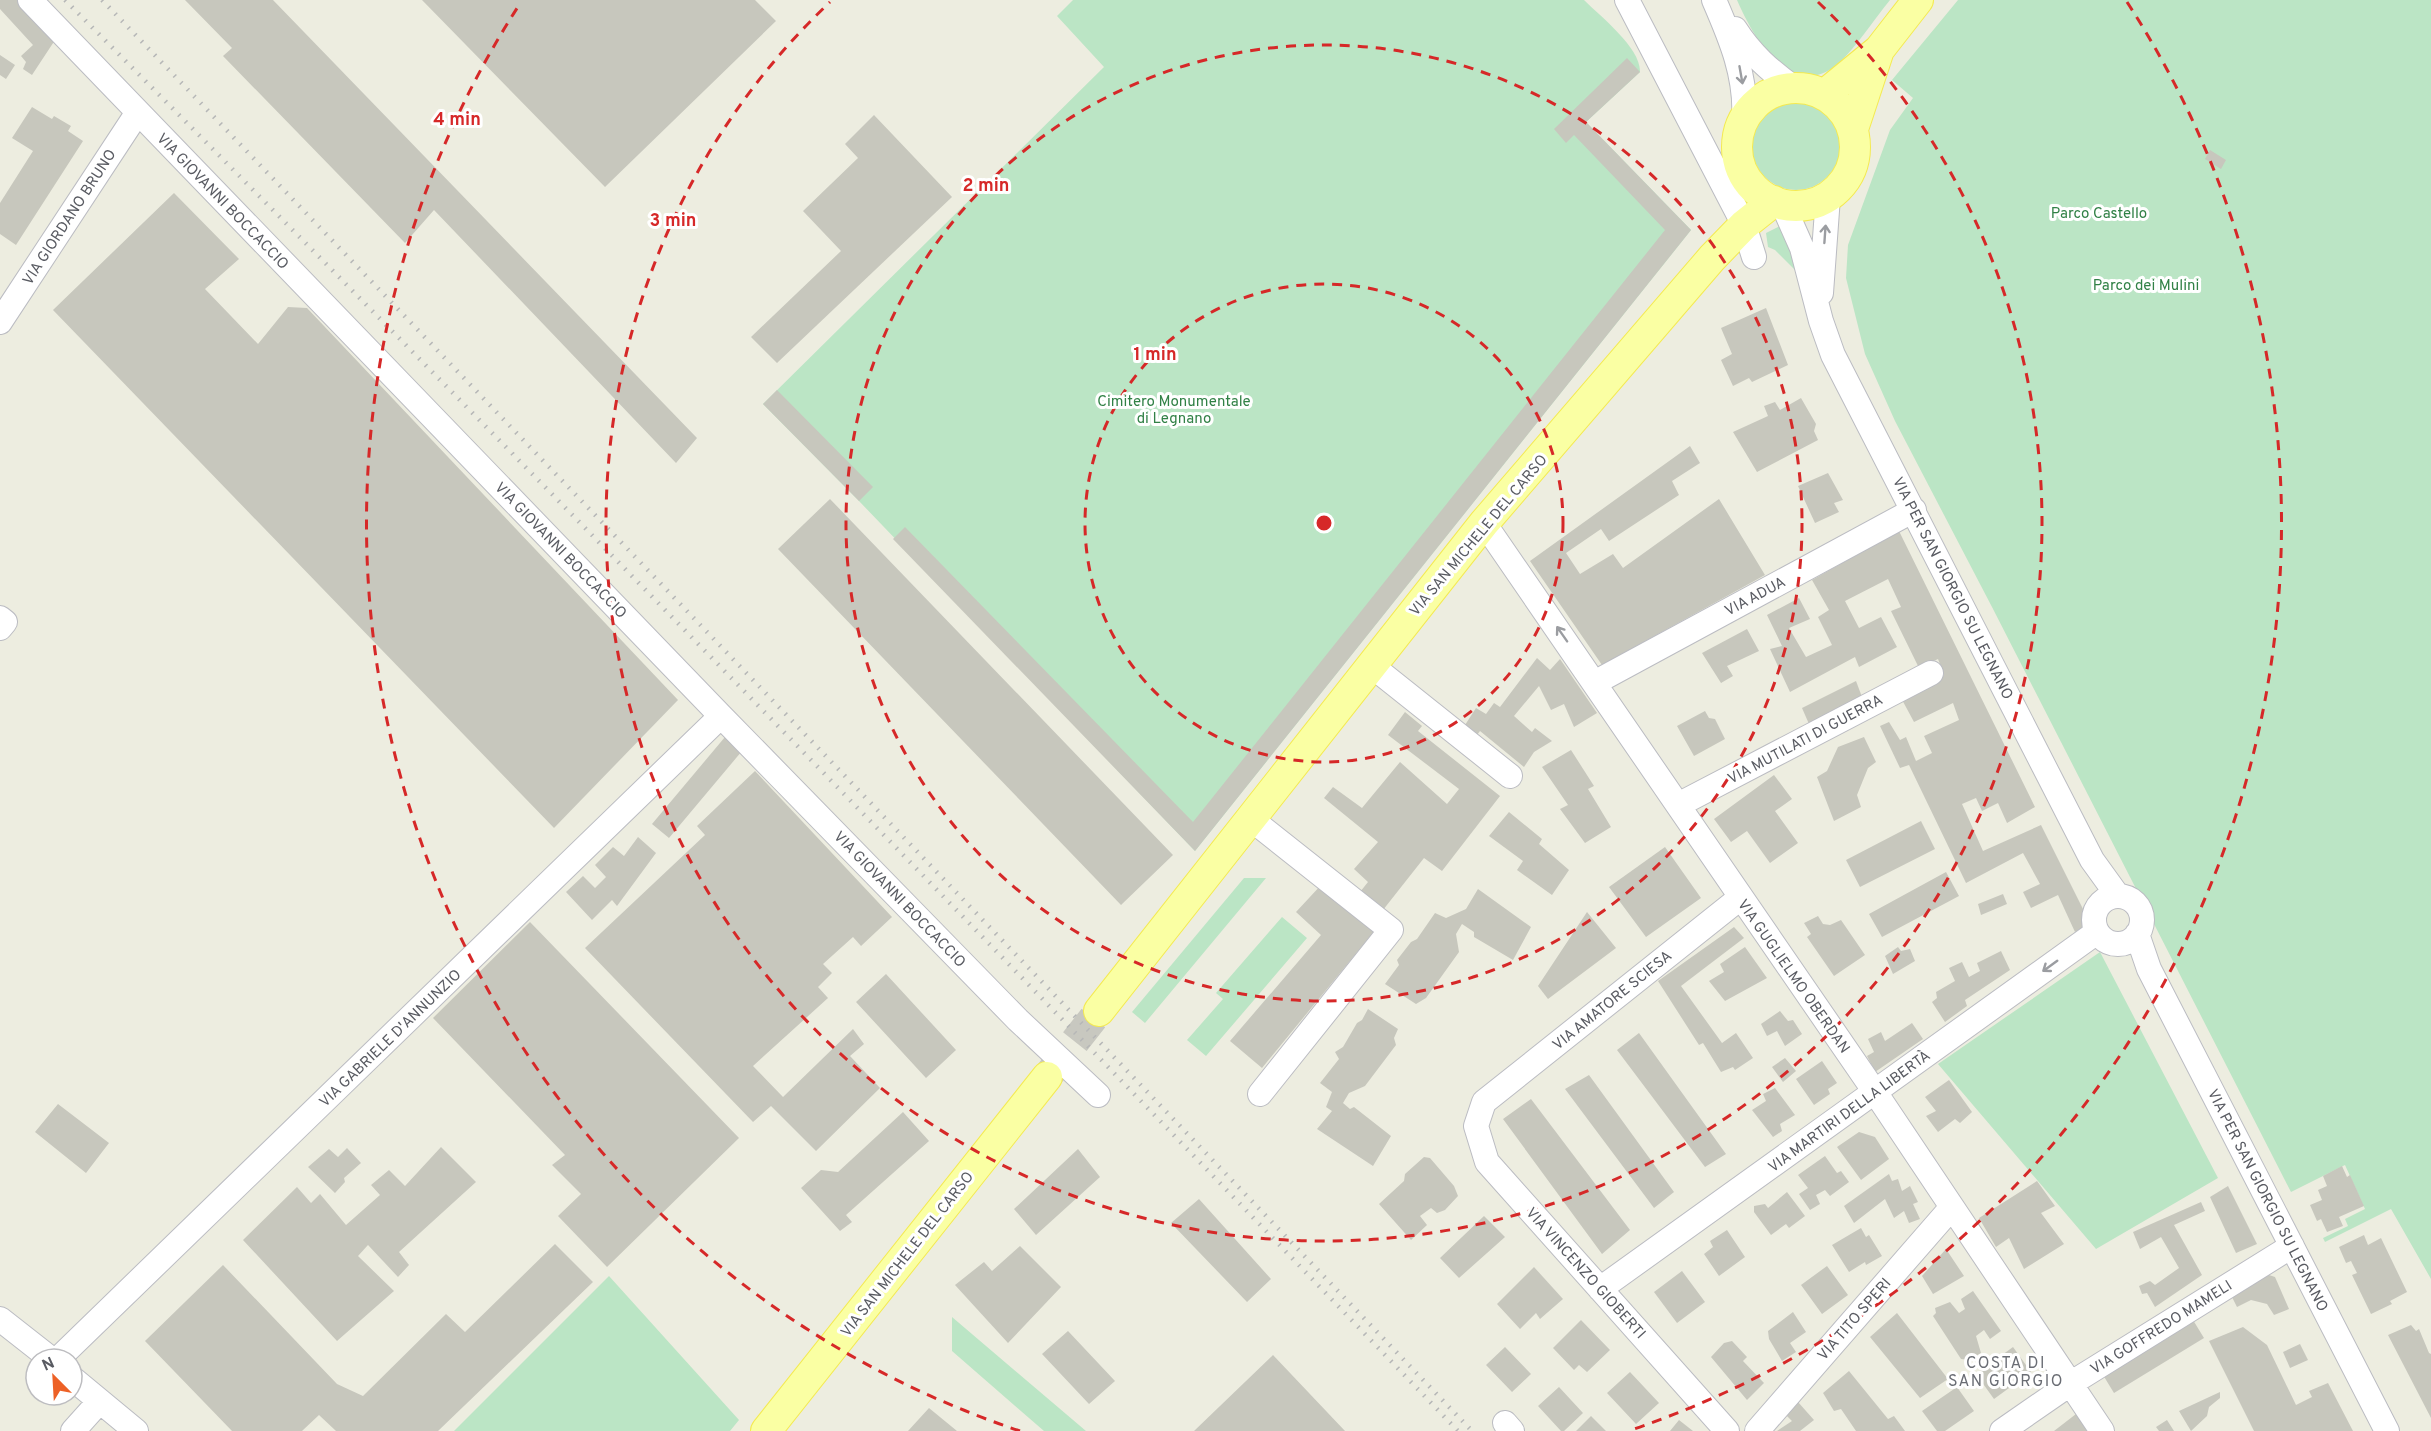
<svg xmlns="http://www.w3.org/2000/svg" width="2431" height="1431" font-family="Overpass,sans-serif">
	<rect width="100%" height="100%" fill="#edede0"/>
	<path fill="#bbe5c5" d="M1073,0H1584C1601,17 1641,48 1640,72L1586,122L1691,230L1195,851L859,501L763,404L1104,67L1057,16Z
		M1737,0H1890C1876,17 1850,56 1834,67C1787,100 1753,36 1737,0Z
		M1958,0H2431V1279L2391,1209L2325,1242L2323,1238L2348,1226L2345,1219L2365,1209L2345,1165L2291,1192L1992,607L1895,421L1865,354L1846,278L1848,245L1890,130L1913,98L1892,80Z
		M1752 146a44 44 0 1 1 88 0a44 44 0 1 1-88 0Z
		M1782,225L1799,274L1775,250L1768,247L1766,233Z
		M1244,878H1266L1145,1023L1132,1012Z
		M1282,917L1307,938L1206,1056L1187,1040L1223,999L1216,993Z
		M2100,952L2218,1178L2096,1249L1938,1064Z
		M609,1276L739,1420L730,1431H454Z
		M952,1317L1086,1431H1044L952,1351Z"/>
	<path fill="#c7c7bd" d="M0,0H21L57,37L32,75L23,69L26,62L21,56L33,45L0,9Z
		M185,0H273L697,438L676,463L434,210L405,243L223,56L232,48Z
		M422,0H755L776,21L605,187Z
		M0,55L15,65L6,79L0,75Z
		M1627,58L1640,72L1586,122L1691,230L1195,851L893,539L905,527L1193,822L1665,230L1574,135L1566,143L1554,129Z
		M32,107L52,119L54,116L71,126L68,131L83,141L16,245L0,234V203L33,151L12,138Z
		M874,115L952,197L777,363L751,337L841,251L803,211L858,158L845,144Z
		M2210,150L2226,160L2221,169L2205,159Z
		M174,193L239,259L205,289L258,344L288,307L307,308L678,700L554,828L53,310Z
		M1766,308L1788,365L1752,382L1749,378L1733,386L1721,360L1732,354L1721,328Z
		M777,390L873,487L859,501L763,404Z
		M1801,398L1816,424L1814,431L1818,440L1757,472L1733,432L1768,416L1764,406L1775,402L1780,410Z
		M1690,446L1700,463L1672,481L1679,495L1609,541L1601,529L1566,553L1580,574L1613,554L1623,568L1719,499L1765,575L1602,665L1530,561Z
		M1828,473L1843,500L1834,503L1839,512L1815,523L1798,486Z
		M830,499L1173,855L1121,905L778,549Z
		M1899,531L2035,807L2007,823L1998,803L1982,811L1976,798L1962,804L1983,851L2041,825L2090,923L2075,932L2058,895L2031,908L2023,892L2040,884L2023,853L1966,883L1909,765L1900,768L1880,726L1889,722L1900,740L1906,737L1916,761L1932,753L1924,736L1959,720L1953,703L1914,722L1900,696L1944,675L1938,659L1919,668L1891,611L1901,607L1888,579L1845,601L1859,628L1881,617L1897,647L1859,667L1855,657L1790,692L1770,649L1782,646L1767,615L1799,598L1810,619L1789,628L1806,657L1832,645L1818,617L1829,610L1812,580Z
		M1747,629L1759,651L1727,666L1733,676L1721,683L1702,653Z
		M1537,658L1550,670L1560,659L1597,713L1574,727L1564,704L1551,710L1539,686L1514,716L1532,732L1535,728L1552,741L1534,752L1524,767L1480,731L1477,735L1465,725L1476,708L1486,714L1494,703L1500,707Z
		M1856,681L1862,697L1809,724L1802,708Z
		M1705,711L1709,718L1715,719L1725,739L1694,756L1677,726Z
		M1405,712L1422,726L1418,731L1500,796L1442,871L1424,858L1383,910L1360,892L1368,882L1354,869L1378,842L1324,798L1333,787L1362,808L1400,762L1447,804L1459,789L1388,735Z
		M725,737L742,751L669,838L652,824Z
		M1864,737L1876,762L1868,768L1857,795L1861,807L1834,821L1817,777L1827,771L1838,747Z
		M1571,750L1594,786L1588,789L1611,827L1585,843L1560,809L1568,805L1542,767Z
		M755,771L892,917L861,946L853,937L823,964L832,973L818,987L828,998L753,1066L783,1097L853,1029L864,1044L850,1056L880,1088L816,1151L771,1106L753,1122L585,948L705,835L697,826Z
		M1774,775L1792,799L1775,811L1798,843L1770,863L1747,831L1731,842L1714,819Z
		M1509,812L1542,839L1539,844L1569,870L1552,895L1517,870L1523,861L1489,836Z
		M1921,821L1935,849L1860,887L1846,860Z
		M638,837L656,853L617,906L612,900L592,920L566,892L583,876L595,888L606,877L595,865L613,847L624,856Z
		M1665,847L1701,898L1646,937L1609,887Z
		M1946,872L1959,896L1882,937L1869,914Z
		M1322,884L1377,928L1262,1068L1230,1041L1321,935L1296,912Z
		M1478,889L1531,927L1513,960L1474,937V932L1462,924L1456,934L1459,952L1426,998L1416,1004L1385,984L1399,965L1397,960L1411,942L1417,939L1435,913L1446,918L1466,909Z
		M2003,894L2007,904L1981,915L1978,904Z
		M1587,912L1616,948L1548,999L1538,986Z
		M1818,916L1823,924L1830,925L1841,920L1865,955L1834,976L1807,937L1811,934L1804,923Z
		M530,922L739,1138L607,1267L558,1216L581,1194L552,1165L565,1155L433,1018Z
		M1734,927L1744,938L1681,986L1722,1043L1736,1033L1753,1058L1735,1070L1733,1067L1721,1072L1703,1043L1699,1045L1658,981Z
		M1745,947L1767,978L1725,1001L1709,981L1724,972L1720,964Z
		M1898,947L1901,951L1910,949L1915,961L1893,974L1885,956Z
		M2001,951L2010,970L1965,1000L1967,1006L1945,1022L1932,1002L1937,998L1936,992L1955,981L1949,968L1962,962L1969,977L1980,971L1977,963Z
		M886,974L956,1050L926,1078L856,1002Z
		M1368,1009L1398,1029L1394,1038L1396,1045L1365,1086L1349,1093L1343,1103L1350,1109L1354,1107L1391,1136L1373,1166L1317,1129L1332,1111L1326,1107L1332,1092L1320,1083L1339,1059L1335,1052L1343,1047L1357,1023L1362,1020Z
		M1780,1011L1788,1021L1793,1020L1802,1034L1785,1046L1777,1031L1767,1036L1761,1024Z
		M1912,1023L1923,1039L1875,1072L1867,1056L1874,1052L1868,1039L1881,1032L1885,1041Z
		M1639,1033L1726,1154L1705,1167L1617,1050Z
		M1785,1058L1796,1071L1783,1082L1772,1067Z
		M1822,1061L1837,1083L1828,1089L1830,1094L1814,1105L1796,1079Z
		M1589,1075L1674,1192L1654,1208L1565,1089Z
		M1949,1080L1972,1112L1960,1123L1955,1119L1938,1132L1926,1116L1936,1111L1925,1097Z
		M1775,1088L1795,1115L1780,1124L1782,1131L1773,1137L1752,1110L1766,1101L1763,1094Z
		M1531,1099L1630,1230L1602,1254L1503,1119Z
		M58,1104L109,1143L86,1173L35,1132Z
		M903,1112L929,1141L846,1215L852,1222L840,1231L801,1188L821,1170L838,1172Z
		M1859,1132L1875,1137L1889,1159L1861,1180L1837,1147Z
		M441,1147L476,1182L399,1252L409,1265L398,1277L368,1245L358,1256L394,1291L337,1341L243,1240L297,1187L311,1203L320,1194L346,1225L380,1195L371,1185L389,1170L405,1186Z
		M347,1148L361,1163L344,1178L345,1182L335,1193L308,1167L329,1149L338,1157Z
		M1078,1149L1100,1177L1036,1235L1014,1209Z
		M1825,1156L1837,1173L1841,1171L1849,1182L1830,1196L1825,1190L1816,1195L1820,1204L1810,1210L1799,1194L1808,1188L1798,1175Z
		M1424,1157L1430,1158L1454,1186L1458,1196L1445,1210L1437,1213L1431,1208L1420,1216L1427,1225L1411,1240L1379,1204L1404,1181L1405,1174Z
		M2342,1166L2347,1177L2350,1175L2364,1206L2339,1217L2343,1226L2327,1232L2321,1219L2317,1221L2310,1205L2322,1200L2318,1190L2327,1186L2323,1176Z
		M1889,1174L1892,1181L1898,1179L1902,1191L1910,1186L1918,1202L1913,1204L1920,1219L1909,1223L1904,1211L1894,1218L1885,1199L1854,1223L1844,1206Z
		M2037,1181L2055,1206L2041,1213L2064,1244L2024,1269L2009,1238L1996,1247L1979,1218Z
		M2228,1186L2257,1244L2236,1253L2210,1197Z
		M1787,1192L1805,1216L1789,1228L1786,1224L1771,1235L1754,1212V1206L1765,1204L1768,1208Z
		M1199,1199L1271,1279L1247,1302L1171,1223Z
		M2201,1202L2205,1211L2174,1225L2202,1275L2155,1307L2147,1293L2142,1294L2139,1286L2150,1281L2155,1285L2179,1268L2161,1237L2140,1249L2133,1232Z
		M1484,1216L1505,1237L1459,1278L1440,1258Z
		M1861,1228L1866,1237L1869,1235L1882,1256L1866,1265L1865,1262L1849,1272L1832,1245Z
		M1727,1230L1745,1257L1719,1276L1704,1254L1713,1247L1710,1241Z
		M2364,1235L2368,1245L2381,1238L2407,1292L2390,1301L2392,1304L2371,1314L2352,1275L2357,1273L2351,1261L2346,1263L2339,1247Z
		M555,1244L593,1282L438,1431H336L319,1415L302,1431H232L145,1341L223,1265L337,1384L363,1396L446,1314L465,1332Z
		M1020,1246L1061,1287L1008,1343L955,1285L984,1262L992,1271Z
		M1946,1249L1964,1276L1933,1294L1922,1276Z
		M1827,1266L1848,1295L1822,1314L1801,1285Z
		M1534,1267L1563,1299L1540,1319L1536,1313L1520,1329L1497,1304Z
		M1682,1271L1705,1302L1677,1323L1654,1292Z
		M2260,1272L2275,1277L2289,1309L2274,1315L2267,1304L2251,1300L2237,1307L2230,1293Z
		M1973,1291L2001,1331L1990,1339L1984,1330L1976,1336L1981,1353L1969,1360L1961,1359L1933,1316L1936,1313L1935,1308L1950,1302L1959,1313L1965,1309L1961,1299Z
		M1793,1312L1806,1332L1790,1343L1796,1352L1782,1361L1769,1339L1768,1331Z
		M1897,1313L1948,1379L1920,1398L1870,1337Z
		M1581,1320L1610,1350L1587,1372L1579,1365L1574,1370L1553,1348Z
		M2193,1320L2204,1338L2114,1393L2103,1375Z
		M2411,1325L2416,1331L2419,1329L2429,1353L2431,1354V1418L2388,1335Z
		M2243,1327L2267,1345L2296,1405L2312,1397L2309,1391L2328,1383L2353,1431H2254L2209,1341Z
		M1068,1331L1115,1381L1089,1404L1042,1354Z
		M1732,1341L1747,1357L1743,1361L1764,1383L1747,1400L1711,1357L1724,1343Z
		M2300,1344L2308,1360L2290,1368L2283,1352Z
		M1505,1347L1531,1374L1512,1392L1486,1365Z
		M2013,1347L2031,1372L1994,1399L1976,1374Z
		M1273,1355L1345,1431H1194Z
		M1849,1371L1888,1419L1894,1416L1905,1431H1856L1841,1409L1834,1411L1823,1393Z
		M1630,1372L1659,1403L1636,1424L1607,1393Z
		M1559,1387L1583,1413L1564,1431H1561L1538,1406Z
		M1957,1387L1974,1411L1945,1431H1937L1922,1411Z
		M2220,1392V1398L2209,1407L2207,1416L2191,1431L2179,1411Z
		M1798,1402L1814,1420L1800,1431H1777L1792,1421L1786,1415Z
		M929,1408L957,1431H908Z
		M2076,1414L2087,1431H2054Z
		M1591,1416L1606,1431H1576Z
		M1679,1420L1693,1431H1670Z
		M2167,1420L2174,1431H2159L2156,1427Z"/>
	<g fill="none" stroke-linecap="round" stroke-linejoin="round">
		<path stroke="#c8c8c0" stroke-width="30" stroke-dasharray="30 15" stroke-linecap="butt" d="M1047,1077L1099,1011"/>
		<g stroke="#bbbcc2" stroke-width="26">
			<path id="minor" d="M30,0L721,716L1018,1020L1098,1095
				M1627,0L1744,225L1754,257
				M1714,0C1731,39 1747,77 1744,120
				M1735,29C1751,54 1770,71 1794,88
				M1783,205L1802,248L1821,321L1833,355L2092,860L2118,896
				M1821,293L1828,197
				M0,322L138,112
				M1484,523L1875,1092L2102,1431
				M0,618L5,622L0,628
				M1372,666L1510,776
				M1596,682L1914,510
				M1678,805L1931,673
				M1251,819L1391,930L1260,1094
				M2094 920a24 24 0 1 1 48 0a24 24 0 1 1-48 0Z
				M2137,934L2149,969L2387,1431
				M1600,1289L2097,932
				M0,1319L51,1359
				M58,1359L721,716
				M72,1378L136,1431
				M1505,1423L1512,1431
				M73,1431L99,1402
				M1727,1431L1487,1162L1476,1126L1484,1102L1740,898
				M1757,1431L1952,1207
				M2002,1431L2070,1384L2292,1246"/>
		</g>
		<g stroke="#f4ea51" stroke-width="32">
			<path id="major" d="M1737 147a59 59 0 1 1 118 0a59 59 0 1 1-118 0Z
				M1824,95L1879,50L1918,0
				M1853,129L1879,50
				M1099,1011L1484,523L1712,258L1744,225L1774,201
				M766,1431L1047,1077"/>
		</g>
		<use href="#minor" stroke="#fff" stroke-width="24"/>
		<use href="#major" stroke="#faffa3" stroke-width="30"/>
		<path stroke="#b6b7b7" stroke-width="4.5" stroke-dasharray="1.5 8" stroke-linecap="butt" d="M65,0C534,472 997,950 1458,1431
			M102,0L1472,1431"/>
	</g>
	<defs><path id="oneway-shaft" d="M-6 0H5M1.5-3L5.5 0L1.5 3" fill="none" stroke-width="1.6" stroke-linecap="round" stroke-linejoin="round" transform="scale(1.5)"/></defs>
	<g stroke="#9b9da1">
		<use href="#oneway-shaft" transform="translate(1741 75) rotate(80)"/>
		<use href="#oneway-shaft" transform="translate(1825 234) rotate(-86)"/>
		<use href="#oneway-shaft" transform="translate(1562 634) rotate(-125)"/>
		<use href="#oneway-shaft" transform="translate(2050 966) rotate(144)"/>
	</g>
	<g fill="none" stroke="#d62828" stroke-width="3" stroke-dasharray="10 8">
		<circle cx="1324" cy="523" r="239"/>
		<circle cx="1324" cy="523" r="478"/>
		<path d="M1818 2A718 718 0 1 1 830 2"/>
		<path d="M1020 1431A957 957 0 0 1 521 2M2127 2A957 957 0 0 1 1628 1431"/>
	</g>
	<g text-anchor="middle" stroke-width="6" stroke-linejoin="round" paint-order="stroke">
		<g font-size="15" fill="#595b62" stroke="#fff">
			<text transform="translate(223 201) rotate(46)" y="5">VIA GIOVANNI BOCCACCIO</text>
			<text transform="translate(69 217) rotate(-57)" y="5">VIA GIORDANO BRUNO</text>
			<text transform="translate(1478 535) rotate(-50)" y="5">VIA SAN MICHELE DEL CARSO</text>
			<text transform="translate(561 550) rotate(46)" y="5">VIA GIOVANNI BOCCACCIO</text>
			<text transform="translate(1953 588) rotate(63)" y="5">VIA PER SAN GIORGIO SU LEGNANO</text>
			<text transform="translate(1755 596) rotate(-28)" y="5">VIA ADUA</text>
			<text transform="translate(1805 739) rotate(-28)" y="5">VIA MUTILATI DI GUERRA</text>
			<text transform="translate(900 899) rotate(46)" y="5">VIA GIOVANNI BOCCACCIO</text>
			<text transform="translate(1794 976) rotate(55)" y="5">VIA GUGLIELMO OBERDAN</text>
			<text transform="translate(1612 1000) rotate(-39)" y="5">VIA AMATORE SCIESA</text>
			<text transform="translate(390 1038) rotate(-44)" y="5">VIA GABRIELE D'ANNUNZIO</text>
			<text transform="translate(1849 1111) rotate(-36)" y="5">VIA MARTIRI DELLA LIBERTÀ</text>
			<text transform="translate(2268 1200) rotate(63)" y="5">VIA PER SAN GIORGIO SU LEGNANO</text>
			<text transform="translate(907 1254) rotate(-52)" y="5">VIA SAN MICHELE DEL CARSO</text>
			<text transform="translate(1586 1273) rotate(48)" y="5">VIA VINCENZO GIOBERTI</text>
			<text transform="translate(1854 1319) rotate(-49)" y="5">VIA TITO SPERI</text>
			<text transform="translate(2161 1327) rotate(-32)" y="5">VIA GOFFREDO MAMELI</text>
		</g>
		<g font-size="15" fill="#318146" stroke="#fff">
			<text x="2099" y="218">Parco Castello</text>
			<text x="2146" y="290">Parco dei Mulini</text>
			<text x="1174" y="406">Cimitero Monumentale<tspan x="1174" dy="17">di Legnano</tspan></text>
		</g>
		<g font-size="16" letter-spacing="1.5" fill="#6a6d74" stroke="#fff">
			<text x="2006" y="1368">COSTA DI<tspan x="2006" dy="18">SAN GIORGIO</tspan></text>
		</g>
	</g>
	<circle cx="1324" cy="523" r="9" fill="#d62828" stroke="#fff" stroke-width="3"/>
	<g font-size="18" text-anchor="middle" font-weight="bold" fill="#d62828" stroke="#fff" stroke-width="6" stroke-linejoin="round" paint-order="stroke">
		<text x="457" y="125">4 min</text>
		<text x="986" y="191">2 min</text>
		<text x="673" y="226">3 min</text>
		<text x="1155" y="360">1 min</text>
	</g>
	<g transform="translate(54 1377) rotate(336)"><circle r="28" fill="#ffffff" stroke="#bdbdc0" stroke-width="1.5"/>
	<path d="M0-4.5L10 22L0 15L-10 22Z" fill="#ed6126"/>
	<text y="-9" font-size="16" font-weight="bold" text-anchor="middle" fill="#595b62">N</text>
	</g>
</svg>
